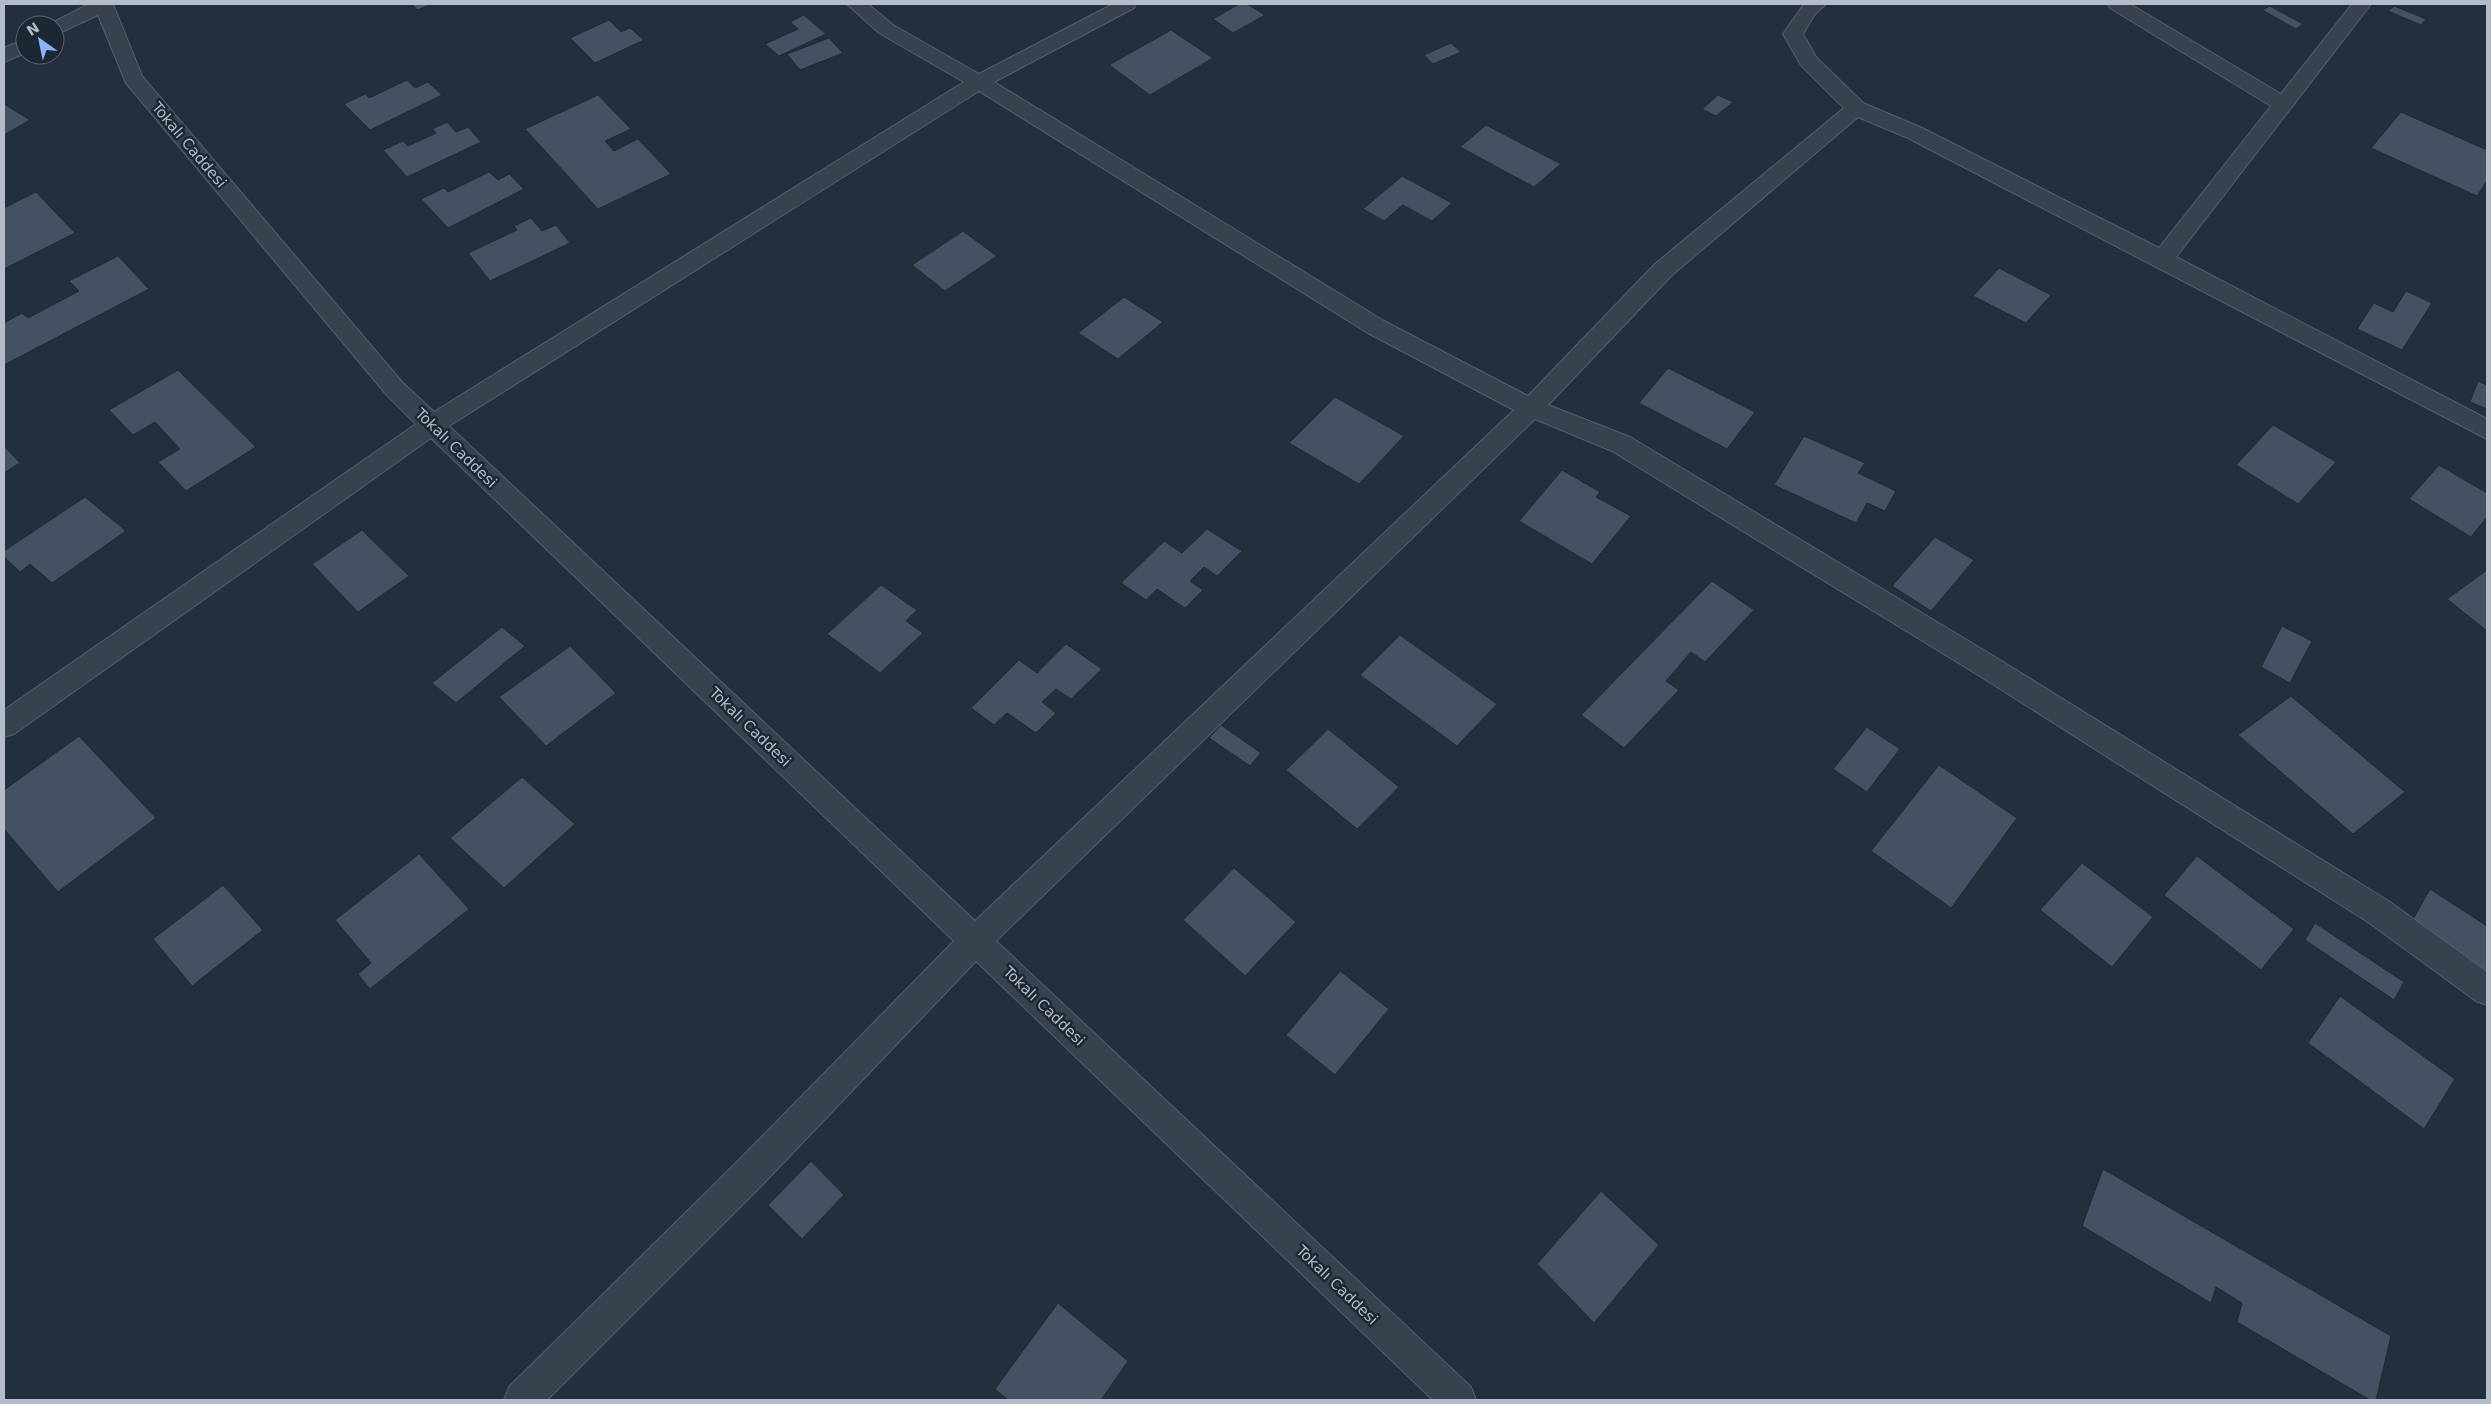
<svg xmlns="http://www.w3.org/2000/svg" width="2491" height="1404" font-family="'DejaVu Sans',sans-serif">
	<rect width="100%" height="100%" fill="#242f3e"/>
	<path fill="#455162" stroke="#1f2835" d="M412,4H433L417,10Z
		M1239,4H1247L1265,15L1233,33L1213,19Z
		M2270,6L2303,24L2296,29L2262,10Z
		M2394,6L2426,19L2421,25L2388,11Z
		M804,15L826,34L779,56L765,44L798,29L790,22Z
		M609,20L621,32L630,28L644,40L595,63L570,38Z
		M1171,30L1213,58L1150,95L1109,65Z
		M829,38L843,53L800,70L787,54Z
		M1451,43L1461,52L1433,64L1424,55Z
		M407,80L415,88L428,82L442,95L370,130L344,104L365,94L369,98Z
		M598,95L631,129L605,141L614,151L638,139L671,174L598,209L525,129Z
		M1718,95L1733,102L1716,116L1702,109Z
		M4,104L30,120L4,135Z
		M2401,112L2487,150V181L2477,196L2371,148Z
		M447,122L456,132L468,127L481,142L407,177L383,150L403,141L408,146L436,133L432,129Z
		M1486,125L1561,164L1534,187L1460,147Z
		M489,172L498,180L509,174L524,189L448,228L421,199L444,188L448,192Z
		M1402,176L1452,203L1432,221L1403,205L1384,221L1363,209Z
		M36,192L75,233L4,269V208Z
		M531,218L542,231L556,225L570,243L490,281L468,253L517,230L514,226Z
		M963,231L997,256L945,291L912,265Z
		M118,256L149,289L4,365V323L22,313L28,318L79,291L69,281Z
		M1999,268L2051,295L2026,323L1973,296Z
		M2406,291L2432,303L2402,350L2357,329L2374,303L2393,312Z
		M1124,297L1163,322L1118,359L1078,333Z
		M1668,368L1755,412L1727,449L1639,403Z
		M178,370L256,447L186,491L158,462L180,449L155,422L133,435L109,410Z
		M2478,381L2487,385V409L2470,402Z
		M1335,397L1404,436L1359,484L1289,443Z
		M2273,425L2336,462L2298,504L2236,465Z
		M1804,436L1865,463L1858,473L1896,491L1885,511L1867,503L1856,523L1774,485Z
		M4,446L20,463L4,473Z
		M2439,465L2487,493V517L2471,537L2409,499Z
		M1562,470L1600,492L1596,497L1631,516L1592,564L1519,521Z
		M85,497L126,531L52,583L30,564L20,572L4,557V551Z
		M1207,529L1242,551L1217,576L1204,567L1190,581L1203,590L1185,608L1157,589L1146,600L1121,583L1164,541L1182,553Z
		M362,530L409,576L358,612L312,564Z
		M1935,537L1974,560L1931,611L1892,586Z
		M2487,570V631L2447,599Z
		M1712,581L1754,610L1705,662L1691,652L1666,681L1679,690L1624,748L1581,715Z
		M881,585L917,610L906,621L923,633L880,673L827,634Z
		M2282,626L2312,641L2290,683L2261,667Z
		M502,627L525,646L456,703L432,683Z
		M1400,635L1497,704L1457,746L1360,675Z
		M1066,644L1102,669L1071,699L1056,689L1042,702L1056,713L1036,733L1007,713L994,725L971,708L1019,660L1037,673Z
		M570,646L616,693L546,746L499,697Z
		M2291,696L2405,792L2353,834L2238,735Z
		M1221,725L1261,753L1250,766L1209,738Z
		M1867,727L1900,749L1867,792L1833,769Z
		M1328,729L1399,787L1357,829L1286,770Z
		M79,736L156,818L58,892L4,829V790Z
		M1939,765L2017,818L1951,908L1871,851Z
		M522,777L575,824L504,888L450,838Z
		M419,854L469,909L370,989L358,974L371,963L335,920Z
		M2197,856L2294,929L2261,970L2164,895Z
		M2082,863L2153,917L2112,967L2040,910Z
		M1234,868L1296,922L1245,976L1183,920Z
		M223,885L263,930L192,986L153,939Z
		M2430,889L2487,926V973L2411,923Z
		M2315,923L2404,982L2394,1000L2305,940Z
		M1340,971L1389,1009L1335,1075L1286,1035Z
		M2340,996L2455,1079L2424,1129L2308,1043Z
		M811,1161L844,1195L802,1239L768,1205Z
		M2103,1169L2391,1336L2376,1400H2370L2237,1322L2242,1303L2216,1287L2211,1303L2082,1226Z
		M1601,1191L1659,1245L1594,1323L1537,1264Z
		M1058,1303L1128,1361L1101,1400H1008L995,1389Z"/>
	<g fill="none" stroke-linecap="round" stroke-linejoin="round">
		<g stroke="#565f6c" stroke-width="2">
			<path id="minor" d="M89,4H113L142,76L402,382L434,412L964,82L879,33L847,4H868L893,25L979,74L1113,4H1136L1134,8L994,82L1384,321L1528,396L1655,264L1844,108L1801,65L1783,34L1804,4H1826L1815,14L1803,34L1816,57L1863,103L1922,128L2159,248L2271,106L2110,8L2108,4H2130L2281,94L2352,4H2371L2176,257L2487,419V439L1908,138L1858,117L1671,276L1548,405L1630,437L1995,657L2390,902L2487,972V1005L2476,1001L2368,922L1975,673L1612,451L1535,419L996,941L1471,1387L1476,1400H1433L976,961L763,1184L547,1400H504L509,1387L739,1160L954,941L431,438L14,734L4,737V710L416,424L386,394L126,83L98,15L55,35V25H48ZM979,91L1368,333L1514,410L975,921L449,426Z
				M25,39V53L4,62V48Z"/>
		</g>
		<use href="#minor" fill="#38414e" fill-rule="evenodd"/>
	</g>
	<g text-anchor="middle" stroke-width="5" stroke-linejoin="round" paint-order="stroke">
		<g font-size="15" fill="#b4bcc9" stroke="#1d2633">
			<text transform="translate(189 145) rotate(50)" y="5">Tokalı Caddesi</text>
			<text transform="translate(456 448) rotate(44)" y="5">Tokalı Caddesi</text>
			<text transform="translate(750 727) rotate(44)" y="5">Tokalı Caddesi</text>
			<text transform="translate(1044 1006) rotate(44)" y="5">Tokalı Caddesi</text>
			<text transform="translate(1337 1285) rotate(44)" y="5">Tokalı Caddesi</text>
		</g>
	</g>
	<rect width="2491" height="1404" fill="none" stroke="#b4bcc9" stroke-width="10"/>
	<g transform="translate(40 40) rotate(327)"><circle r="24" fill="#1d2633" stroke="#59626f"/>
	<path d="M0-4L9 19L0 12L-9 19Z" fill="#8ab4f8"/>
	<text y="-8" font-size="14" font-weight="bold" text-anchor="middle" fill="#b4bcc9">N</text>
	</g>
</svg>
